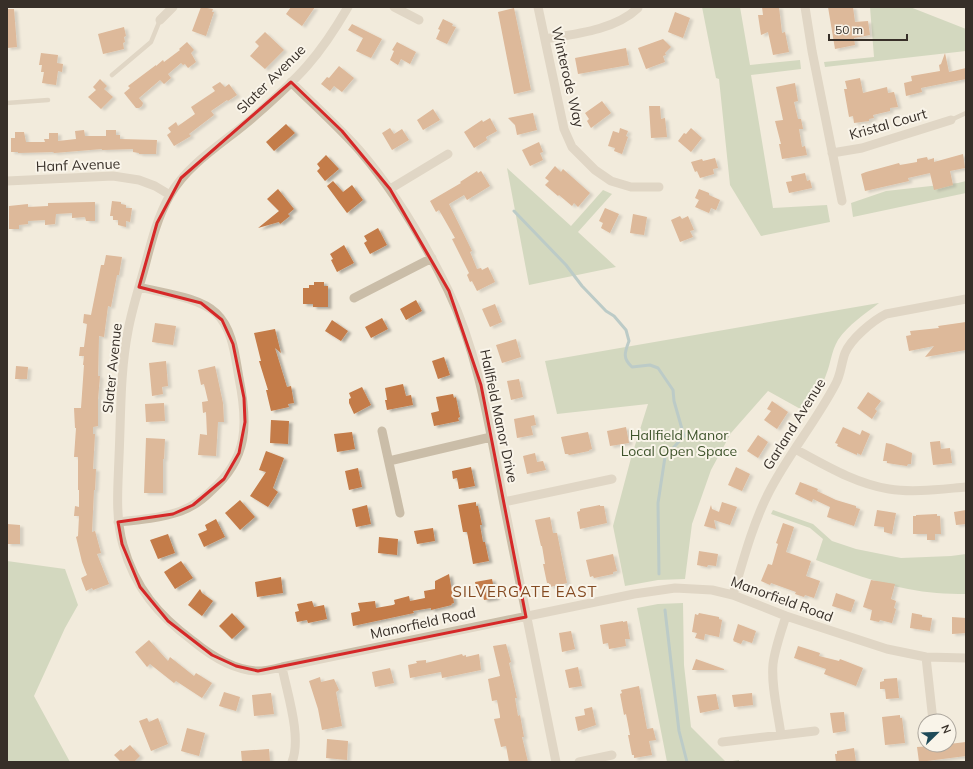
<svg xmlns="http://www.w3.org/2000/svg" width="973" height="769" font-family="Mulish,sans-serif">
	<defs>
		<filter id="shadow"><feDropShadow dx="3.5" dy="2" stdDeviation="1" flood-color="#0004"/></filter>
	</defs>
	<rect width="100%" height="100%" fill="#f2ebdc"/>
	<path fill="#aec19c" d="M702,7H740L750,65L800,60L801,69L751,75L773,208L827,205L830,222L761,236L730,185L719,79L716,78Z
		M870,7H910L966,29V51L825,67L824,62L874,57Z
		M507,168L571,226L603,190L612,194L578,232L616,267L529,285Z
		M966,181V193L853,217L851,203L886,191L958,183Z
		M879,303C865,314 848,325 838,340C831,352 831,363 826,375C822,388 811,400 804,411L768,391L731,433L711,470L692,524L685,579L658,580L625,586L613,526L631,458L648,404L557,414L545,361Z
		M773,510L813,524L832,541L856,549L901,558L951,556L966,554V594C946,594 927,593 908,589C876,583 846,571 816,560L823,539L810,528L771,514Z
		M7,561L65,569L78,605L65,628L34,696L70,762H7Z
		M683,603L684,665L691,727L726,762L739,760V762H667L637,608L658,604Z"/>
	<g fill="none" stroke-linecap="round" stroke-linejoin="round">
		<path stroke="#7ba4ae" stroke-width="3" d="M514,211L566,265L582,286L606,311L614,316L626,330L629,341C625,352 622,358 632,367L650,365L658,368L673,390L674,401L684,436L665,457L658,503L659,574
			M665,610L679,731L687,762"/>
	</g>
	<path fill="#c47b48" filter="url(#shadow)" d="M201,7L213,9L212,12H214L206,36L192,31Z
		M291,7H315L302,26L286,14Z
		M762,7H779L782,33L785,32L789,52L773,55L768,32L761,35L758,15H763Z
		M828,7H853L855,22L868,21L870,35L854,38L855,45L835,49Z
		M514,8L531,90L514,94L498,12Z
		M7,9H14L17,47L7,48Z
		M675,12L690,18L683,38L668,32Z
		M443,19L453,24L452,26L456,27L447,44L436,39L440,30L438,29Z
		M352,24L382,39L371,58L356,51L363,38L348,30Z
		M124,27L126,36L124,37L125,42L123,43L124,49L103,54L98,34Z
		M265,32L284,50L265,69L250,56L259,46L255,42Z
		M663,39L671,47L665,53L666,55L663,56L665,62L646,69L638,48Z
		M187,42L194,50L191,53L196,62L188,68L185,64L183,65L181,63L168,74L171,78L164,84L160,80L139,98L143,103L142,106L139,108H136L124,93L130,88L128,86L156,65V66L163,60L164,62L180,50L179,49Z
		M397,42L416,52L410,64L401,59L398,65L390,60L394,51L392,50Z
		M626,48L629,65L578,74L575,58Z
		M41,53L58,55L57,63L63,64L62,72L58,71L56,85L42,83L44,72H41L42,65H39Z
		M945,53L949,72L966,68V79L921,88L922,92L906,96L904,83L912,81L911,76L940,71L939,65L941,64Z
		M339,66L354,78L342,92L334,86L330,91L321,84L327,77L329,78Z
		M860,78L863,93L887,87L888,93L894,92L898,107L890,108V111L873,115L874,118L869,119V121L854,123L853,116L849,117L844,89H847L845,81Z
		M100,79L107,86L104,89L113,97L101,109L88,97L96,90L93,87Z
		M220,82L225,87L229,84L237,95L228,101L227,100L211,111L214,115L189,134L191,136L174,146L167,135L171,132L168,128L176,122L178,126L195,114L191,107L215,91L212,87Z
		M795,83L798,101L794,102L798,119H801L803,129H799L802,147L805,146L807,155L782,159L779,144H781L775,121L783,120L776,87Z
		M602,101L611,113L591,128L587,121L589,119L585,113Z
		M649,106H660L661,119L665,118L667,137L651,138Z
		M433,109L440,120L423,130L417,120Z
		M533,113L537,130L517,135L515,125L508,118Z
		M490,118L497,131L486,137L487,140L474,148L464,132L482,120L483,122Z
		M286,124L295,133L274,151L266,142Z
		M390,128L394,134L402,129L409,140L392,150L382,133Z
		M620,128L628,131L626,136L628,137L622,154L614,151L615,148L608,146L613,131L619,133Z
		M691,128L702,138L691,152L678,141L684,133L686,134Z
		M84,130L85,136H106V130H116V135H120V139L157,140L156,154H139V153L133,152V149L102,150V149L54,153L53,152L18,153V152H11V138H15V132H24L26,142H45L44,139H49V133H58V141L76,139L75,131Z
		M539,142L543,152L540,153L543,160L530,166L522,150Z
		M963,154L965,168L950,171L953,185L934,190L930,173L908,178L909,181L865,191L861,174L866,172L899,163L900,165L917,162V159L927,157L928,160L934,158V162Z
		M326,155L339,169L325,181L317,171L320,168L317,164Z
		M715,158L718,168L713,169L714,174L700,178L697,171L695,172L691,162L702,159L703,161Z
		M555,166L561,172L563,169L590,193L578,207L574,203L572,206L559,195L558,196L545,185L549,181L545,178Z
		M477,171L478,173L481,171L490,186L467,200L464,195L449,204L472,251L470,252L477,269L481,268L482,270L488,267L495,282L477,291L472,281L470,282L467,275L469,273L452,239L455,238L439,210L436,212L430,201L461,183L460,182Z
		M805,173L807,181L810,180L812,188L789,193L786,182L792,181L791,176Z
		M333,181L343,192L352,185L363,200L347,213L327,186Z
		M278,189L294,209L288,214L290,216L280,224L279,222L258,228L279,211L267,199Z
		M699,189L709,193V195L720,200L716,210L711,208L709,213L695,207L699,200L695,198Z
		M112,201L121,202V204L126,205V208H132L130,222L126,221V227L118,225V220H113V216H110Z
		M95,202V221H86L85,217L72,218V213L56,214L55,224L45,225V220L28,221V224L19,225V229H9V206L28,204V207L48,206V203Z
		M605,208L619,214L610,233L601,228L603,223L599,221Z
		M633,214L647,217L644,235L630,233Z
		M680,216L682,219L688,216L694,230L690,231L693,237L680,242L671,220Z
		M378,228L387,245L370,254L364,243L367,241L364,236Z
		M344,245L354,263L337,272L331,260L333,259L330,254Z
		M106,255L122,257L119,275H117L111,307L108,306L104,337L99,336L98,376H100L98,399V426L93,427V434H95L93,469H96L95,490H94L92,532L95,531L101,553L97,554L109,584L93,590L92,588L86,591L81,578L87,575L82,562L76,537L78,536L79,516H74L75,506L79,507V490H78V457H74L76,428H75L74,408H81L84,365H83L84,356H79L80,347H84L87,324L83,323L84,314L91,315L101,265H104Z
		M314,282H324V286H328V307H313V304H303V288H309V285H314Z
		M416,300L422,311L406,320L400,309Z
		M495,304L502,322L490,327L482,309Z
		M382,318L388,329L371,338L365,327Z
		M332,320L348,331L341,341L325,331Z
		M966,322V350L925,357L934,346L909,351L906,336L911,335L910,331L939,328L938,326Z
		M155,323L176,326L173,345L152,342Z
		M275,329L281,353L275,348L287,387L291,386L294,403L288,404L289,407L271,411L266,390H268L259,361H261L254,333Z
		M516,339L521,357L502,363L496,345Z
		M444,357L450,375L438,379L432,361Z
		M166,361L168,386L162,387L163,394L152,396L149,363Z
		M16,366L28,367L27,379H15Z
		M215,366L223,403L224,422H218L216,456L198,455L200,434L207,435L206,412L203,413L202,402L208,401L204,384L201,385L198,370Z
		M519,379L523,397L511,400L507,381Z
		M403,384L406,396L411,395L413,405L387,410L385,400H387L385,388Z
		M362,387L371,405L354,414L349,403V399L351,398L349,393Z
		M868,392L881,401L875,409L877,411L872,419L857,408Z
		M453,394L454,398L456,397L460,417L458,418L459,421L434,426L431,413L439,411L436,397Z
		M772,401L788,412L777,429L764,420L771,411L767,409Z
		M164,403L165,421L146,422L145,404Z
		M534,415L536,425L531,426L533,435L517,438L514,419Z
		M271,420L289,421L288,444L270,443Z
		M626,427L629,443L610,446L607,431Z
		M843,427L860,435L862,430L870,434L861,455L857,453V455L837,446L838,444L835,443Z
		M352,432L355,449L337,452L334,434Z
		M588,432L592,449L589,450V451L569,455L568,454H565L561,437Z
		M758,435L768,442L758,458L747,451Z
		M146,438L165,439L164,459H163V493H144Z
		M940,441L941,449L950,448L952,463L933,465L930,442Z
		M886,443L891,444L912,453L911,464H908L907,466L887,463V461H883Z
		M266,451L284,458L273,488L278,492L268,507L250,496L266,472L259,470Z
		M535,453L537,462L543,461L546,470L527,474L523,456Z
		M471,467L475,486L459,489L457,478L453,479L452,471Z
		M736,467L750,474L742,491L728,485Z
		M358,468L362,487L349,490L345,471Z
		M800,482L818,489L817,491L836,500L856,506V508L860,509L854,526L827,517L830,507L813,499L812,502L795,494Z
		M240,500L255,517L240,530L225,513Z
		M476,502V506H478L482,525H480L483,542H485L489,561L473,564L467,532H463L458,505Z
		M722,502L737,507L730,525L714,520L716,529L704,526L711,505L712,509L719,512Z
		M367,505L371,524L356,527L352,509Z
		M600,505V506H604L607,523L580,529L577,512L580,511V509Z
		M877,510L896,513L892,534L884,532V527L874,526Z
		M966,510V524L956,525L954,512Z
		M937,514V516H940L941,534H935V540H927V534H913V516H916V515Z
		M550,517L553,533H557L567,583L550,587L549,583H547L543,564H545L542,546H541L535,520Z
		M216,519L225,537L204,547L198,534L207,530L205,525Z
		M783,523L794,527L786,552L811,561L806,576L820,581L814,598L805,595L804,597L795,594L796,592L771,583L770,585L761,581L768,564L772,565L778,544L776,543Z
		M7,524L20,525V544H7Z
		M433,528L435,541L417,544L414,531Z
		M168,534L175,553L158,559L150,540Z
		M379,537L398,539L397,555L378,553Z
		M699,551L718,554L716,566L708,565L707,567L697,565Z
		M613,554L617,571L613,572V574L594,578L593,576L590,577L586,560Z
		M181,561L193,578L175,589L164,572Z
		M449,574L454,603L451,604L452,605L431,610V608L413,611L414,613L353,626L351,613L360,611L358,603L375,601L376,608L393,605L395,604L394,600L409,596L410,601L425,598L424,591L435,589V581Z
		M281,577L283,593L257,597L255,582Z
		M492,579L496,598L484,600L482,590L477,591L475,582Z
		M871,580L895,584L891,599L896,601L894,608L896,609L892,623L880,620L879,622L870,620L872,610L863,607Z
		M200,589L202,593L213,601L202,616L188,605Z
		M836,593L855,600L851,612L832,606Z
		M312,601L314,607L324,605L327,619L308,623L307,620L297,622L295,612L299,611L297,604Z
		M232,613L245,627L232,639L219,626Z
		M699,613L719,617V619L722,620L719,637L705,634L704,640L695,638L697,633L692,632L695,614L698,615Z
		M912,613L922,615V617L932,618L930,631L910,628Z
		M952,617L966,618V633L952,634Z
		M623,621V622L627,621L630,639H625L626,646L609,649L608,643L603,644L600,625Z
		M738,624L756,631L752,643L743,640L741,644L733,641L734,640H733Z
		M571,631L575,649L562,652L559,633Z
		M149,640L168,661L170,657L194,676L196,673L212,683L202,698L176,681L174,683L150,664L147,667L135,652Z
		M506,644L511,662L509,663L517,698H515L518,716L520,715L524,737H522L528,762H509L506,746L501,747L494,719L500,718V716L497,700L492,701L488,679L500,676L493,646Z
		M798,646L820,653L819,656L839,661L840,659L863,668L856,686L824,674L826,669L794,658Z
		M462,654L463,656L466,655V657L479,654L481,670L442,678L441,672L410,678L408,665L417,663L416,661L426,660V663Z
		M696,659L724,669V670H692Z
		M578,667L582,686L569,688L565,670Z
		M390,668L394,683L375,687L372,672Z
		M320,677L321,682L334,679L339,690L336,692L342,726L322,730L318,709L309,681Z
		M897,678L899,698L886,699L885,689H880V682L884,681V679Z
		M639,686L647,729L653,728L656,740L649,741L652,755L634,758V755H632L628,735H630L626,714L624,715L620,694L622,693L621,690Z
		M224,692L240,697L236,711L219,706Z
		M271,693L274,714L254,716L252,695Z
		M752,693L753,705L734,707L732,695Z
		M716,694L719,709L700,713L697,696Z
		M592,707L596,725L578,731L575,717L585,715L584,709Z
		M844,712L846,731L833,733L830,713Z
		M900,715V718H902L905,743L885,745L882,717Z
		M147,718L149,722L158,718L168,744L151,751L139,721Z
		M187,728L205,733L199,756L181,751Z
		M327,739L348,741L347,760L326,758Z
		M966,742V756L919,762L917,747L949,745V744Z
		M130,745L140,756L134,762H121L114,755L121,749L123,751Z
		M854,748L856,762H836L835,754H837V751Z
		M269,749L270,762H242L241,751Z"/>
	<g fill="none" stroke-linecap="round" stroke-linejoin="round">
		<path stroke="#cabda8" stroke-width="4.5" d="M112,75L151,42L160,20
			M7,103L48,100
			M951,120L966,113"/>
		<path stroke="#cabda8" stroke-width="9" d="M348,7C337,26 322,49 307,66C292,83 273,100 256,115C227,141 190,161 170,195C158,216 152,239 146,262C140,285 132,308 128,331C120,372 121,415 119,457C118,486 115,517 123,545C135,588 158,615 193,641C210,655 234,670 257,671C265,671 274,669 282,667L634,594L675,588L712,590L733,595L786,616L887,649L926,657L966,658
			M394,7L419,20
			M538,7L564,129L572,147L595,170L611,181L631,187H659
			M805,7L812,51L842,201
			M160,20L173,7
			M545,39C576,34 615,30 638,8
			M291,82C314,105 339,127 360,151C396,193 424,241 448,290C480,357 490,432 504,504C521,590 538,676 556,762
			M832,153L862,148L951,120
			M7,181L113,176L139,180L155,186L170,195
			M390,189L448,154
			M354,298L432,258
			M382,431L400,513
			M795,449C825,465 854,483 889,489C913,493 942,489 966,487
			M389,461L491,437
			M504,502L612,479
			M118,522C139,520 161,518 181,511C192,507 203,499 211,491C249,458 248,423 239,378C235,356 233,329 216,313C199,297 162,293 139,287
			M733,595C743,561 752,526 768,494C787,456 815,423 835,385C841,375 841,364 845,353C851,339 872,321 886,314L966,299
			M926,657L933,721
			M282,667C287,693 302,737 292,762
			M781,735C778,712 771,687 773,664C775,648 781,632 786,616
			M722,742L815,731
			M579,762L612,755"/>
	</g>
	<path d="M0 0H973V769H0ZM291,82L342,131L390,189L449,291L481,385L526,617L258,671L236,666L212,655L168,621L140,587L122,544L118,522L173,514L193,505L224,479L239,453L245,422L244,398L233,344L222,320L201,303L139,287L157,223L181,178Z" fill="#f2ebdc" fill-opacity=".55" fill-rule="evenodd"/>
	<path fill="none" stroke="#d62828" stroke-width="3" stroke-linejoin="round" d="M291,82L342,131L390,189L449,291L481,385L526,617L258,671L236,666L212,655L168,621L140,587L122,544L118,522L173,514L193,505L224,479L239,453L245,422L244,398L233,344L222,320L201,303L139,287L157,223L181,178Z"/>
	<g text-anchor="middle" stroke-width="4" stroke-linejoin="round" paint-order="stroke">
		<g font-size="14" fill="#372f28" stroke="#f9f4e9">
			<text transform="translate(568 77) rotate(77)" y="5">Winterode Way</text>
			<text transform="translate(271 79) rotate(-45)" y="5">Slater Avenue</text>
			<text transform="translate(888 124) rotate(-16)" y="5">Kristal Court</text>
			<text transform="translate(78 165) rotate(-2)" y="5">Hanf Avenue</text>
			<text transform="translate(112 368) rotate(-84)" y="5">Slater Avenue</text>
			<text transform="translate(499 416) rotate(78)" y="5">Hallfield Manor Drive</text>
			<text transform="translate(794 424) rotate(-58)" y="5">Garland Avenue</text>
			<text transform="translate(782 599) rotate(20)" y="5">Manorfield Road</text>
			<text transform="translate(423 623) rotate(-12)" y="5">Manorfield Road</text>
		</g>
		<g font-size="14" fill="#3f542c" stroke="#f9f4e9">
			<text x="679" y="440">Hallfield Manor<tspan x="679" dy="16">Local Open Space</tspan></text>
		</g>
		<g font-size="15" letter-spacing="1" fill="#844b22" stroke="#f9f4e9">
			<text x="525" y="597">SILVERGATE EAST</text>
		</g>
	</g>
	<rect width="973" height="769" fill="none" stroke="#372f28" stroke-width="16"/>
	<g transform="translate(937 733) rotate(67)"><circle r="19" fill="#f9f4e9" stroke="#aba59c"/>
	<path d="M0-3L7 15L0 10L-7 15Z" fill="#1e4a58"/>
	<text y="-6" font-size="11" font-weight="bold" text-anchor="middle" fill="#372f28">N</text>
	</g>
	<path d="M829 34v6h78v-6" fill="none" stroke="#372f28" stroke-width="2"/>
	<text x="835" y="34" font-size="12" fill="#372f28" stroke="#f9f4e9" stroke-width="3" paint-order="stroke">50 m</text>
</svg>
